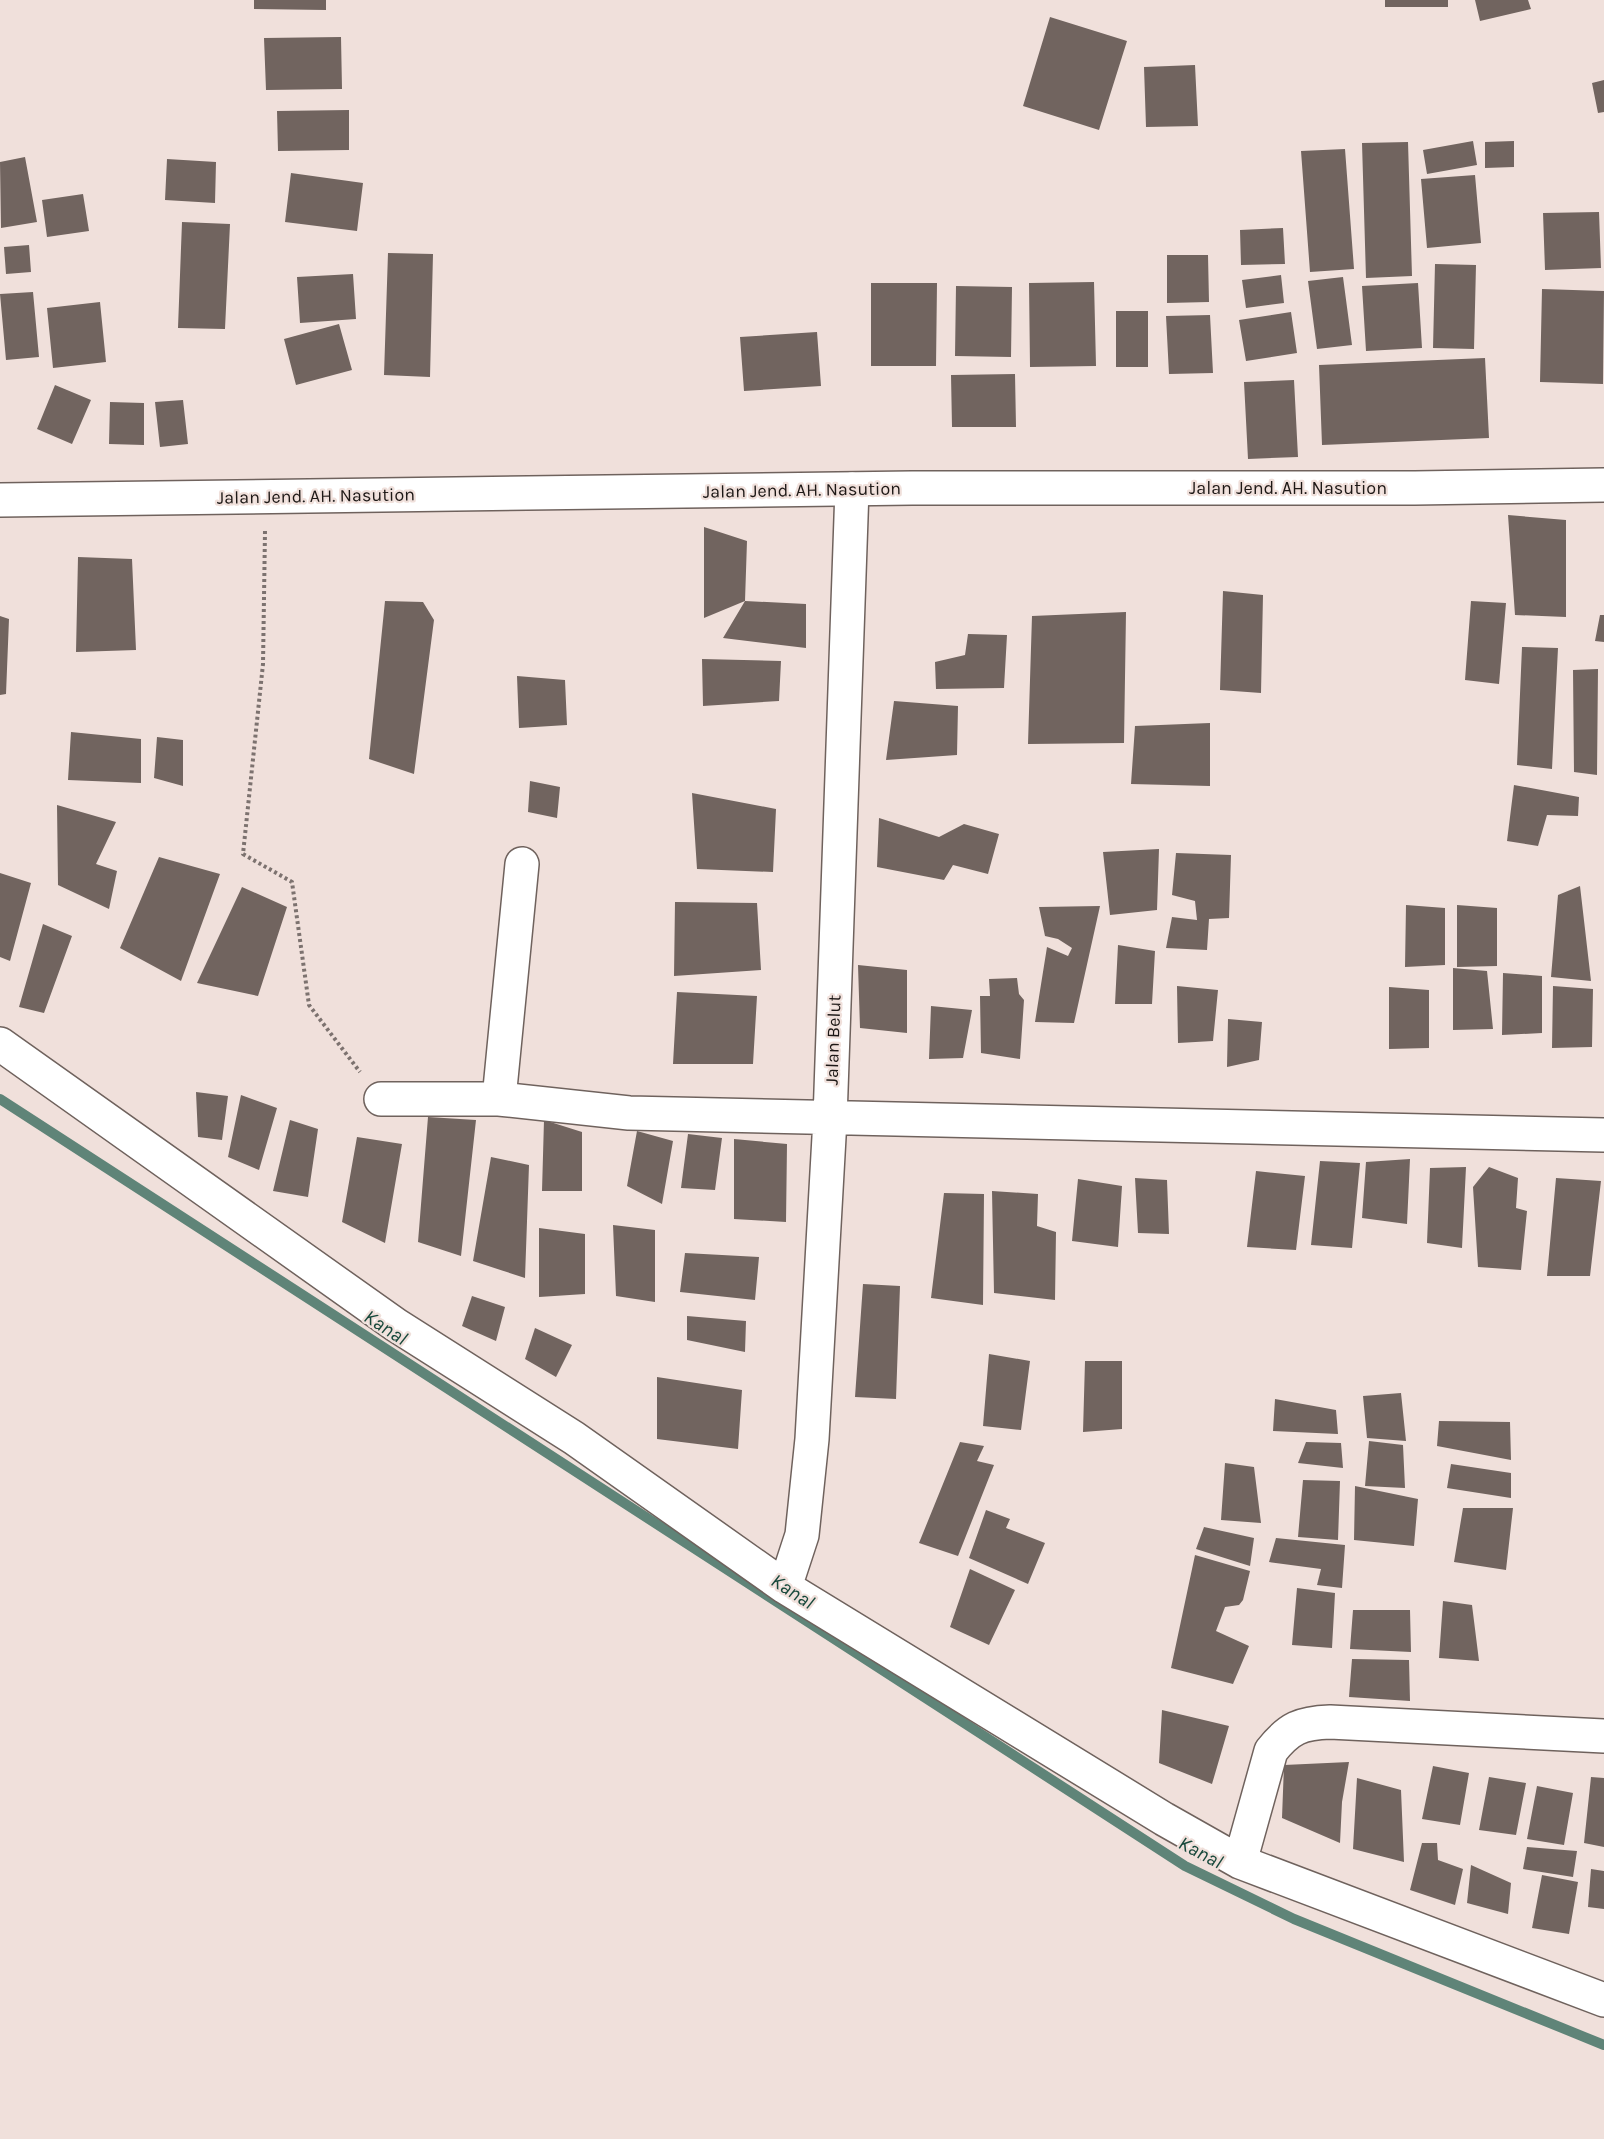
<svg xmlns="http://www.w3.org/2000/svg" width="1604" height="2139" font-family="Karla,sans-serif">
	<rect width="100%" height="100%" fill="#f0e0db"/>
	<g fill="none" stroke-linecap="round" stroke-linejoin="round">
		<path stroke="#5f8478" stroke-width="10" d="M0,1099L1185,1866L1294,1919L1604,2045"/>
	</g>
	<path fill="#71645f" d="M254,0H326V10L254,9Z
		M1385,0H1448V7H1385Z
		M1475,0H1528L1531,9L1480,21Z
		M1050,17L1127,41L1099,130L1023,106Z
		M341,37L342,89L266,90L264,38Z
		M1195,65L1198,126L1146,127L1144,67Z
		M1604,80V112L1598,113L1592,83Z
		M349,110V150L278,151L277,111Z
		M1473,141L1477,165L1427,174L1423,150Z
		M1514,141V167L1485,168V142Z
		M1408,142L1412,276L1366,278L1362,143Z
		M1345,149L1354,269L1310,272L1301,151Z
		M25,157L37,222L1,228L0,162Z
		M167,159L216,162L215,203L165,200Z
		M291,173L363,183L357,231L285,222Z
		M1475,175L1481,243L1427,248L1421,179Z
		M83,194L89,231L47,237L42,200Z
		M1599,212L1601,268L1545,270L1543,213Z
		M182,222L230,224L225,329L178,328Z
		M1283,228L1285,264L1241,265L1240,230Z
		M29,245L31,272L6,274L4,247Z
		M388,253L433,254L430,377L384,375Z
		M1167,255H1208L1209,302L1167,303Z
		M1435,264L1476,265L1474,349L1433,348Z
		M353,274L356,319L300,323L297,277Z
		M1281,275L1284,303L1246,308L1242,280Z
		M1343,277L1352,345L1317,349L1308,281Z
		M1094,282L1096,366L1030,367L1029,283Z
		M871,283H937L936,366H871Z
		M1418,283L1422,348L1366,351L1362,286Z
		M956,286L1012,287L1011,357L955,356Z
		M1542,289L1604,291L1603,384L1540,382Z
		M33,292L39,357L6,360L0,294Z
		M100,302L106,362L53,368L47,308Z
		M1116,311H1148V367H1116Z
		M1291,312L1297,353L1246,361L1239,320Z
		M1210,315L1213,373L1169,374L1166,316Z
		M339,324L352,370L296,385L284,339Z
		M817,332L821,386L744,391L740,337Z
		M1485,358L1489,438L1322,445L1319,365Z
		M1015,374L1016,427H952L951,375Z
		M1294,380L1298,457L1248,459L1244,382Z
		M55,385L91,400L72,444L37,429Z
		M183,400L188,444L160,447L155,402Z
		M110,402L144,403V445L109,444Z
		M1508,515L1566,520V617L1515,615Z
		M704,527L747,541L745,601L704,618Z
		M78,557L132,559L136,650L76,652Z
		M1223,591L1263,595L1261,693L1220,690Z
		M385,601L423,602L434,620L414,774L369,759Z
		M745,601L806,604V648L723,638Z
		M1471,601L1506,603L1499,684L1465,680Z
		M1126,612L1124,743L1028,744L1032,616Z
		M1600,615H1604V642L1595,641Z
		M0,616L9,619L6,694L0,695Z
		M968,634L1007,635L1004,688L936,689L935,662L965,655Z
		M1522,647L1558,648L1552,769L1517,765Z
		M702,659L781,661L779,701L703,706Z
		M1598,669L1597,775L1574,772L1573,670Z
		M517,676L565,680L567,725L519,728Z
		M894,701L958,706L957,755L886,760Z
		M1210,723V786L1131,784L1135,726Z
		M71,732L141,739V783L68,780Z
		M157,737L183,740V786L154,778Z
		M530,781L560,787L557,818L528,812Z
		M1514,785L1579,797L1578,816L1547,815L1538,846L1507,841Z
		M692,793L776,809L773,872L697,869Z
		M57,805L116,822L96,864L117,871L109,909L58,885Z
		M879,818L939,837L964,824L999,834L988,874L953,865L944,880L877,867Z
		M1159,849L1157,910L1110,915L1103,852Z
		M1176,853L1231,855L1229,918L1209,919L1207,950L1166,948L1172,917L1197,920L1195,901L1172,895Z
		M159,857L220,874L181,981L120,948Z
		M0,873L31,883L10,961L0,957Z
		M1580,886L1591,981L1551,977L1558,895Z
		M242,887L287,907L258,996L197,983Z
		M675,902L757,903L761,970L674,976Z
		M1406,905L1445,908V965L1405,967Z
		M1457,905L1497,908V966L1457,967Z
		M1100,906L1074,1023L1035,1022L1047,947L1068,956L1072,948L1058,939L1045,936L1039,907Z
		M43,924L72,936L44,1013L19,1007Z
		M1118,945L1155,951L1152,1004H1115Z
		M858,965L907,970V1033L860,1028Z
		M1453,968L1487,971L1493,1029L1453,1030Z
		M1503,973L1542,976V1033L1502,1035Z
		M1017,978L1019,994L1024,1000L1020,1059L981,1053L980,996H990L989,979Z
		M1177,986L1218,990L1213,1041L1178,1043Z
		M1553,986L1593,989L1592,1047L1552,1048Z
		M1389,987L1429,990V1048L1389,1049Z
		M677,992L757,996L753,1064H673Z
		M931,1006L972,1010L963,1058L929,1059Z
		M1228,1019L1262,1022L1259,1060L1227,1067Z
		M196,1092L228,1096L222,1140L198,1137Z
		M241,1095L277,1108L259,1170L228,1157Z
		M428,1117L476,1120L461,1256L418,1242Z
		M290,1120L318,1129L308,1197L273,1191Z
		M544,1120L582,1132V1191H542Z
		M637,1131L673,1141L662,1204L627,1186Z
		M688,1134L722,1138L715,1190L681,1188Z
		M357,1137L402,1144L385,1243L342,1222Z
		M734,1139L787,1144L786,1222L734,1219Z
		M491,1157L529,1165L525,1278L473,1261Z
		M1410,1159L1407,1224L1362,1218L1366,1162Z
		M1320,1161L1360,1163L1352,1248L1311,1245Z
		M1466,1167L1462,1248L1427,1243L1430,1168Z
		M1489,1167L1518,1178L1516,1208L1527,1211L1521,1270L1478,1267L1473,1187Z
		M1256,1171L1305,1176L1296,1250L1247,1247Z
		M1135,1178L1167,1180L1169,1234L1138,1233Z
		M1556,1178L1601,1181L1590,1276H1547Z
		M1078,1179L1122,1186L1118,1247L1072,1241Z
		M992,1191L1038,1194L1037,1226L1056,1232L1055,1300L994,1293Z
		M944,1193L984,1194L983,1305L931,1298Z
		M613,1225L655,1230V1302L616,1296Z
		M539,1228L585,1234V1294L539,1297Z
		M685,1253L759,1257L755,1300L680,1292Z
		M863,1284L900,1286L896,1399L855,1397Z
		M472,1296L505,1307L496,1341L462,1326Z
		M687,1316L746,1321L745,1352L687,1340Z
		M535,1328L572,1345L556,1377L525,1359Z
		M989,1354L1030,1361L1021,1430L983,1426Z
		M1085,1361H1122V1429L1083,1432Z
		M657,1377L742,1390L738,1449L657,1439Z
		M1401,1393L1406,1441L1367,1438L1363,1396Z
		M1275,1399L1336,1410L1338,1434L1273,1431Z
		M1439,1421L1510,1422L1511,1460L1437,1446Z
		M1369,1441L1403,1445L1405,1488L1365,1486Z
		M960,1442L984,1446L977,1461L994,1465L958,1556L919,1543Z
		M1306,1442L1341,1443L1343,1468L1298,1463Z
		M1225,1463L1254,1467L1261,1523L1221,1520Z
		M1451,1464L1511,1473V1498L1447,1488Z
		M1303,1480L1340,1481L1338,1540L1298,1537Z
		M1355,1486L1418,1499L1414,1546L1354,1540Z
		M1463,1508H1513L1506,1570L1454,1562Z
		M986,1510L1010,1519L1006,1528L1045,1543L1028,1584L969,1558Z
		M1204,1527L1254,1538L1250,1566L1196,1549Z
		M1276,1538L1345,1545L1342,1588L1317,1585L1321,1569L1269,1562Z
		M1195,1555L1250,1571L1243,1600L1239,1605L1225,1607L1216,1631L1249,1646L1233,1684L1171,1668Z
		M970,1569L1015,1590L989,1645L950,1627Z
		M1297,1588L1335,1593L1332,1648L1292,1645Z
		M1443,1601L1472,1605L1479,1661L1439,1658Z
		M1353,1610H1410L1411,1652L1350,1649Z
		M1352,1659L1409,1660L1410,1701L1349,1697Z
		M1162,1710L1229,1726L1212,1784L1159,1763Z
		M1349,1762L1342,1802L1340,1843L1282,1818L1284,1765Z
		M1433,1766L1469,1773L1460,1825L1422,1819Z
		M1489,1777L1526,1783L1516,1835L1479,1830Z
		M1591,1777L1604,1778V1847L1584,1843Z
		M1357,1778L1401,1790L1404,1862L1353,1849Z
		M1537,1786L1573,1793L1564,1845L1527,1839Z
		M1422,1843H1437L1438,1860L1463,1869L1455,1905L1410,1890Z
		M1527,1847L1577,1851L1573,1877L1523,1869Z
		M1471,1865L1511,1883L1508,1914L1467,1903Z
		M1591,1869L1604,1871V1909L1588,1907Z
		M1542,1875L1578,1882L1569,1934L1532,1928Z"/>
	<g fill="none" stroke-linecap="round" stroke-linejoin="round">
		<g stroke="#6f625d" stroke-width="36">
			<path id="minor" d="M0,1044L396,1325L574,1438L785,1587L1164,1819L1240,1862L1604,2000
				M381,1099H499L629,1113L1604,1135
				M499,1099L522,864
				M785,1587L802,1535L812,1439L830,1119L852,489
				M1240,1862L1271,1751C1289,1728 1301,1723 1330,1722L1604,1736"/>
		</g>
		<g stroke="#6f625d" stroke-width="36">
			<path id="trunk" d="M0,500L912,488H1415L1604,485"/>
		</g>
		<path stroke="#7c726f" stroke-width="4" stroke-dasharray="3 3" stroke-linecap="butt" d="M265,531L263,664L243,854L292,882L309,1005L360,1072"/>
		<use href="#minor" stroke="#fff" stroke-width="33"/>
		<use href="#trunk" stroke="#fff" stroke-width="33"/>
	</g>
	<g text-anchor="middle" stroke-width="4.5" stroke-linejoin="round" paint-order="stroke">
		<g font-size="18" fill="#1d1816" stroke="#f0e0db">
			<text x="1288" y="494">Jalan Jend. AH. Nasution</text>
			<text transform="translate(802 490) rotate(-1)" y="6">Jalan Jend. AH. Nasution</text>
			<text transform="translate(316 496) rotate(-1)" y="6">Jalan Jend. AH. Nasution</text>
			<text transform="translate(833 1040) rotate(-88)" y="6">Jalan Belut</text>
		</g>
		<g font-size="20" font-style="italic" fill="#17483b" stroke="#f0e0db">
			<text transform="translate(386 1327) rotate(33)" y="7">Kanal</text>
			<text transform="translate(793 1591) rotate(33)" y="7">Kanal</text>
			<text transform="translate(1201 1852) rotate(28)" y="7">Kanal</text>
		</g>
	</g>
</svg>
